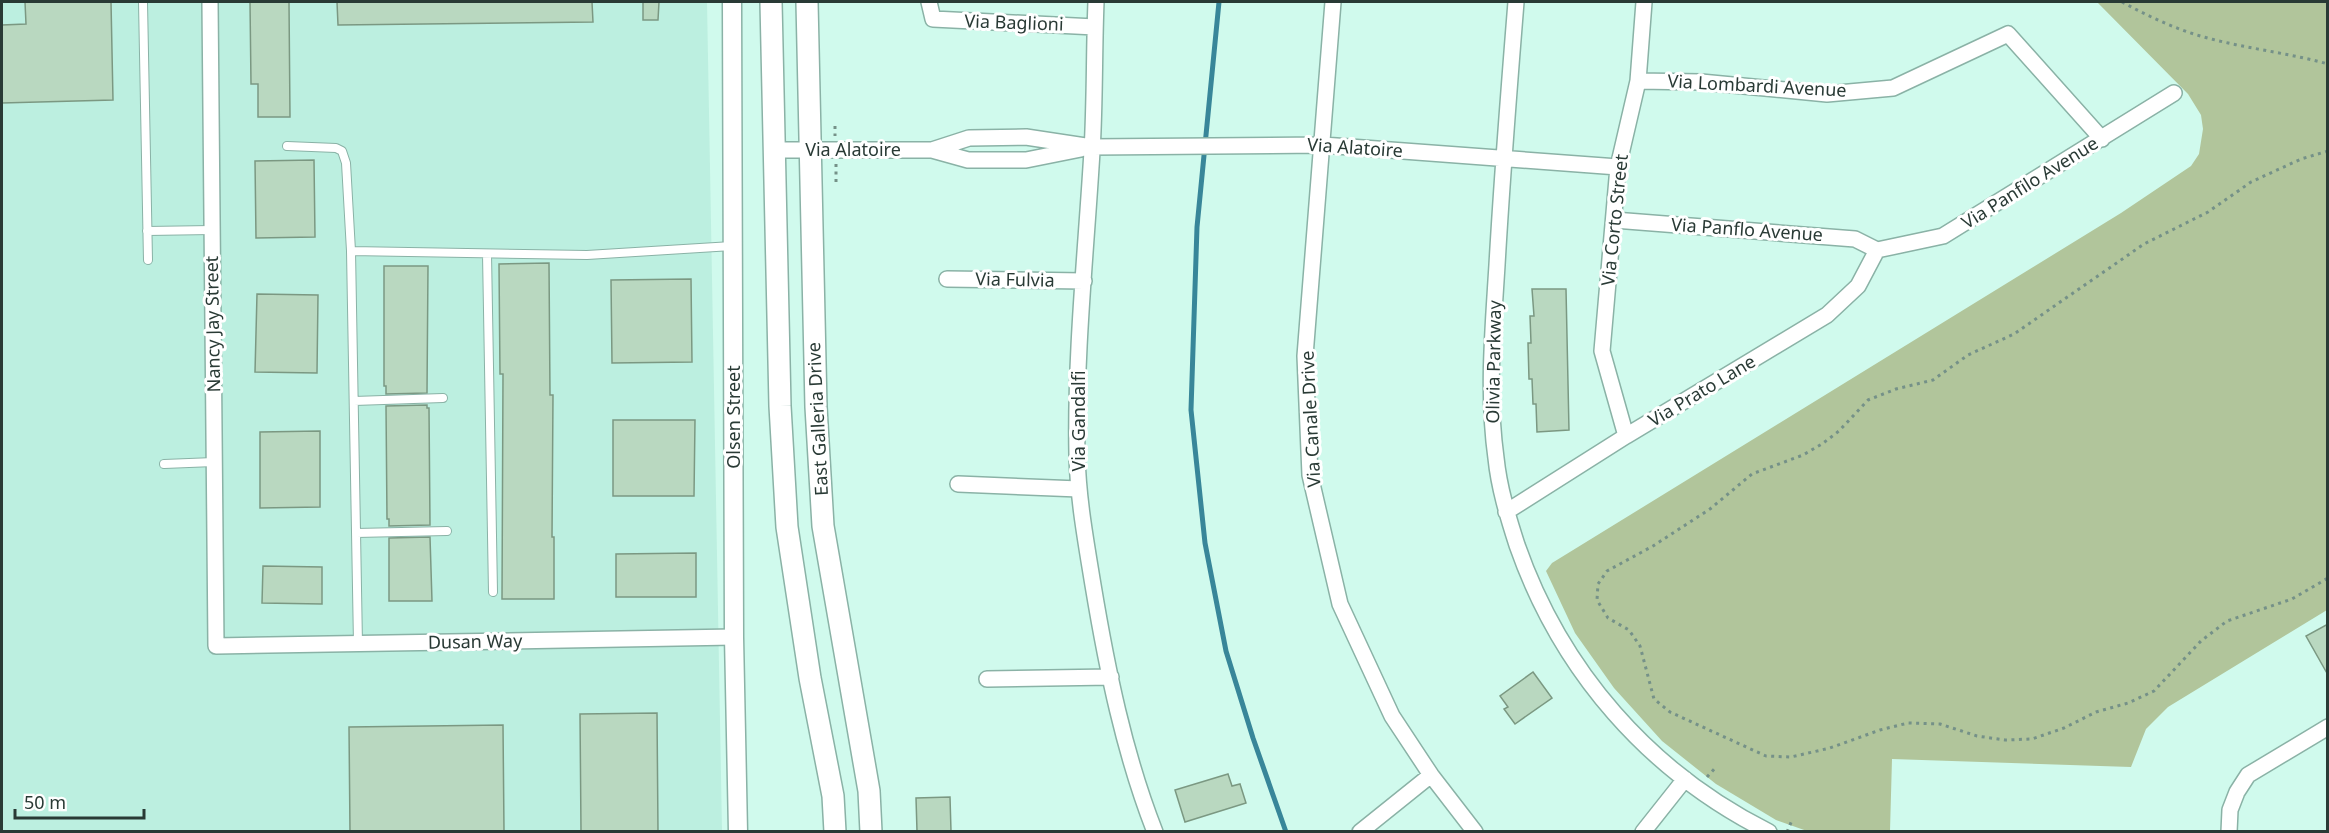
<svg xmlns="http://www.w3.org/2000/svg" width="2329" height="833" font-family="'Noto Sans',sans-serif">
	<rect width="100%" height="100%" fill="#d0faed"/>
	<path fill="#bcefe0" d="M2,2H707L722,831L2,832Z"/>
	<path fill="#b1c59b" d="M2097,2H2327V610L2168,707L2146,729L2131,767L1892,759L1890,831H1807L1776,820L1716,784L1662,741L1614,688L1575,633L1546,571L1552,563L2121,213L2191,166L2199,154L2203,129L2201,115L2188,94Z"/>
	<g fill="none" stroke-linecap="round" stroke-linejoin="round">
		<path stroke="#388699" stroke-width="5" d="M1219,2L1197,227L1191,410L1205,543L1226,651L1253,738L1286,832"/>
	</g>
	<path fill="#b9d8c0" stroke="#7b9882" stroke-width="1.5" d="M25,2H111L113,100L2,103V25L26,24Z
		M250,2H289L290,117H258V84H251Z
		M337,2H592L593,22L338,25Z
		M643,2H659L658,20H643Z
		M314,160L315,237L256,238L255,161Z
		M549,263L550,395H553L552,537H554V599H502L503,374H500L499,264Z
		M384,266H428L427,393L386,394V386H384Z
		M691,279L692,362L612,363L611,280Z
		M1532,289H1566L1569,430L1537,432L1536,404H1533L1532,379H1529L1528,343H1531L1530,316H1534Z
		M257,294L318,295L317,373L255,372Z
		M427,405V408H429L430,525L389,526V519H387L386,406Z
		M613,420H695L694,496H613Z
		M320,431V507L260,508V432Z
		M430,537L432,601H389V538Z
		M696,553V597H616V554Z
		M263,566L322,567V604L262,603Z
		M2328,624V675L2306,636Z
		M1533,672L1552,698L1515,724L1504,709L1508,707L1500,696Z
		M657,713L658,831H581L580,714Z
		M503,725L504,831H350L349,727Z
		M1228,774L1232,786L1240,784L1246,803L1185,822L1175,790Z
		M950,797L951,831H917L916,798Z"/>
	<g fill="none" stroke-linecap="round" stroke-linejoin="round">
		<g stroke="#8ab2a6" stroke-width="10">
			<path id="service" d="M143,2L148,260
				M287,146L336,148L342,151L346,163L351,251L358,644
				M147,231L212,230
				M351,251L587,255L732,246
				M487,254L493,592
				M354,401L443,398
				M164,464L214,462
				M356,533L447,531"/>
		</g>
		<g stroke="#8ab2a6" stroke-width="18">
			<path id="minor" d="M210,2L216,646L734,637
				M929,2L933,19L1095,27
				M1096,2C1094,51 1095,101 1092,151C1086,252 1075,354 1077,455C1078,499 1086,542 1093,585C1107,669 1124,753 1155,832
				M1333,2L1305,356L1310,475L1340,604L1392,716L1431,775L1475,832
				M1516,2C1509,89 1502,177 1497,265C1493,330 1487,393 1496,458C1499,488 1508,517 1517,545C1561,671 1649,772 1769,832
				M1638,81L1701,82L1827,94L1893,88L2008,34L2102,139
				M774,150H932L968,160H1026L1081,149
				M932,150L969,138L1026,137L1092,147L1323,145L1618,167
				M1614,220L1855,239L1877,250
				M1877,250L1943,236L2174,93
				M947,279L1084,281
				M1626,436L1602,351L1618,167L1638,81L1644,2
				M958,484L1079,489
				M1506,512L1626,436L1827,315L1858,286L1877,250
				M987,679L1111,677
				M1360,832L1431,775
				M1643,832L1685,779
				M2229,832L2230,810L2237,792L2248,775L2328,727"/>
		</g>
		<g stroke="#8ab2a6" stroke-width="21">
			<path id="tertiary" d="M732,2L734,637L738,832"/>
		</g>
		<g stroke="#8ab2a6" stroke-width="24">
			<path id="secondary" d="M771,2L780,406L787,527L810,678L833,796L835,832
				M807,2L816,407L823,526L869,791L871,832"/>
		</g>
		<path stroke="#759188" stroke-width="3" stroke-dasharray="3 4.5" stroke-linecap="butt" d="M2122,2C2146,15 2171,27 2197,35C2240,48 2285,52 2328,64
			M835,126V136
			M2328,151L2301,159L2251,182L2208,212L2144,244L2014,334L1968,355L1933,380L1896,389L1868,400L1839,431L1822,444L1803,455L1752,474L1710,509L1653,546L1607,571L1598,584L1597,600L1608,618L1629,630L1640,646L1654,699L1670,712L1766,756L1791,757L1830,748L1880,730L1908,723L1940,724L1977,736L2005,740L2032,739L2064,728L2096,712L2128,703L2154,691L2201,641L2227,621L2292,599L2328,578
			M836,164V182
			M1707,777L1716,767
			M1787,832L1792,820"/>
		<use href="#service" stroke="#fff" stroke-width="8"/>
		<use href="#minor" stroke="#fff" stroke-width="15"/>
		<use href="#tertiary" stroke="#fff" stroke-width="18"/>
		<use href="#secondary" stroke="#fff" stroke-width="21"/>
	</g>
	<g text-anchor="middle" stroke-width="6" stroke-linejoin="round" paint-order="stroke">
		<g font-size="18" fill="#293a35" stroke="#fff">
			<text transform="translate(1014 23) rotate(2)" y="6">Via Baglioni</text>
			<text transform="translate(1757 86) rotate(3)" y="6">Via Lombardi Avenue</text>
			<text transform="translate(1355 148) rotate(4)" y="6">Via Alatoire</text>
			<text x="853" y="156">Via Alatoire</text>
			<text transform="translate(2030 183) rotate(-32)" y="6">Via Panfilo Avenue</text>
			<text transform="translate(1615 220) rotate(-84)" y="6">Via Corto Street</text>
			<text transform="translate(1747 230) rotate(4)" y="6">Via Panflo Avenue</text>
			<text transform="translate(1015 280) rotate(1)" y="6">Via Fulvia</text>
			<text transform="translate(213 324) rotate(-91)" y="6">Nancy Jay Street</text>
			<text transform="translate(1494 362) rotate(-89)" y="6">Olivia Parkway</text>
			<text transform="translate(1702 391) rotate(-31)" y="6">Via Prato Lane</text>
			<text transform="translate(734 417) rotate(-90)" y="6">Olsen Street</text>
			<text transform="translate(818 419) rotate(-93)" y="6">East Galleria Drive</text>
			<text transform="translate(1311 419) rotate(-93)" y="6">Via Canale Drive</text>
			<text transform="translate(1079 421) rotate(-90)" y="6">Via Gandalfi</text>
			<text transform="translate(475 642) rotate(-1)" y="6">Dusan Way</text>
		</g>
	</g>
	<rect width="2329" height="833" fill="none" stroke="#293a35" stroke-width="6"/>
	<path d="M15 809v9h129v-9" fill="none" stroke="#293a35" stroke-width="3"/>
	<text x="24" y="809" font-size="18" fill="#293a35" stroke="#ffffff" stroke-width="4.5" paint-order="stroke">50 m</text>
</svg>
